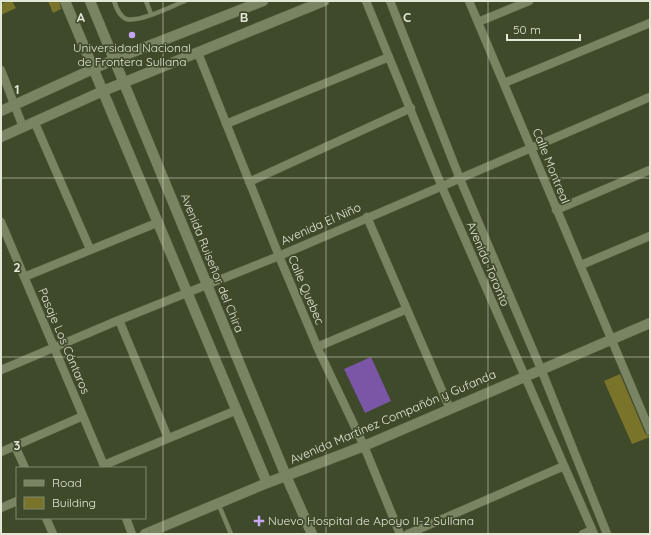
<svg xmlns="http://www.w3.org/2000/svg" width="651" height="535" font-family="Quicksand,sans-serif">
	<rect width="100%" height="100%" fill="#3f4a2a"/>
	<path fill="#7b55a6" d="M371,357L391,401L365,413L344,369Z"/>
	<path fill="#7a732a" d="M8,1H12L16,8L1,15V4Z
		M48,1H59L61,9L53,13Z
		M620,374L645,433L650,437L632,444L604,381Z"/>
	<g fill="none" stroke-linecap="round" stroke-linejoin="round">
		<g stroke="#5e674b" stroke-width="5">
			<path id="lane" d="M114,1C116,7 119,16 126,19C139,23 172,6 185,1
				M146,1L151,14
				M218,503L231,534"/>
		</g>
		<g stroke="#5e674b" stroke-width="9">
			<path id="street" d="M366,1L442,187L594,534
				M390,1L460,179L541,369L607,534
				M469,1L650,431
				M478,22L529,1
				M198,53L279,256L319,351L364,446L400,534
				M1,70L23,127
				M504,83L650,23
				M34,121L90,249
				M226,124L389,57
				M249,182L411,108
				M556,210L650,170
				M367,217L450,409
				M1,222L105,468
				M581,265L650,236
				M24,277L159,222
				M119,320L168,438
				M317,347L407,309
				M1,370L119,320L279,256L650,97
				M15,446L25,468
				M1,452L83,416
				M104,465L237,410
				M1,508L17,501
				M46,518L53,534
				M126,518L132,534
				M408,534L564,466
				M583,534L592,530"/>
		</g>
		<g stroke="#5e674b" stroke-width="11">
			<path id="secondary" d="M65,1L267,483
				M90,1L286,476L312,534
				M1,111L115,59L263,1
				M1,137L103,91L324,1
				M145,534L267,483L364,446L650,323"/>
		</g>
		<use href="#lane" stroke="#788462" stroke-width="4"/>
		<use href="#street" stroke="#788462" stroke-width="8"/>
		<use href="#secondary" stroke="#788462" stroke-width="10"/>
	</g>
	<path fill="none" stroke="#e1e8d6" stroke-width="1" stroke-opacity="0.55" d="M163,1V534M326,1V534M488,1V534M1,178H650M1,357H650"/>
	<g fill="#c6a6f0" stroke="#3f4a2a" stroke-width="1.5">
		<circle cx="132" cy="35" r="4"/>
		<path d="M257 515h4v4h4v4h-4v4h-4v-4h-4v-4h4z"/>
	</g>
	<g text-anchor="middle" stroke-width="3.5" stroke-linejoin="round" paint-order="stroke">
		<g font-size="12" fill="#e1e8d6" stroke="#3f4a2a">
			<text x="132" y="52">Universidad Nacional<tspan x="132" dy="14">de Frontera Sullana</tspan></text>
			<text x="268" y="525" text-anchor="start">Nuevo Hospital de Apoyo II-2 Sullana</text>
		</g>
		<g font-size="12" fill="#e1e8d6" stroke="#3f4a2a">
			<text transform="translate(551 166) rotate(68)" y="4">Calle Montreal</text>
			<text transform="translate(321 224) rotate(-24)" y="4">Avenida El Niño</text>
			<text transform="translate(212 263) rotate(68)" y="4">Avenida Ruiseñor del Chira</text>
			<text transform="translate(488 264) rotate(67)" y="4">Avenida Toronto</text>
			<text transform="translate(306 290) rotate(67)" y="4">Calle Quebec</text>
			<text transform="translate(64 341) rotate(67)" y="4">Pasaje Los Cántaros</text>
			<text transform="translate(393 417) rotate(-23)" y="4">Avenida Martínez Compañón y Gufanda</text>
		</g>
	</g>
	<g font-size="13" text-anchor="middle" font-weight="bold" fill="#e1e8d6" stroke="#3f4a2a" stroke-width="3.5" stroke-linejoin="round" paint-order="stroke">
		<text x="81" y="22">A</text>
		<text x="244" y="22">B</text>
		<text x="407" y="22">C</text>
		<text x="17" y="94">1</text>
		<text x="17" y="272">2</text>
		<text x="17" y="450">3</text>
	</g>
	<rect width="651" height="535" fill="none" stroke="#e1e8d6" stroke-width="4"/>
	<rect x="16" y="467" width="130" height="52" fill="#3f4a2a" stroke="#80896f"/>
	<rect x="24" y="480" width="20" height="6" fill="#788462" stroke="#80896f"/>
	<text x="52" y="487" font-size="12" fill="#e1e8d6">Road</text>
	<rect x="24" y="497" width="20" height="12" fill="#7a732a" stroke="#80896f"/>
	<text x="52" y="507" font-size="12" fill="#e1e8d6">Building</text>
	<path d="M507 34v6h73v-6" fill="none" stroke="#e1e8d6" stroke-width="2"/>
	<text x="513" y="34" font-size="12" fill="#e1e8d6" stroke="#3f4a2a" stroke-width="3" paint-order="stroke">50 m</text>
</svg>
